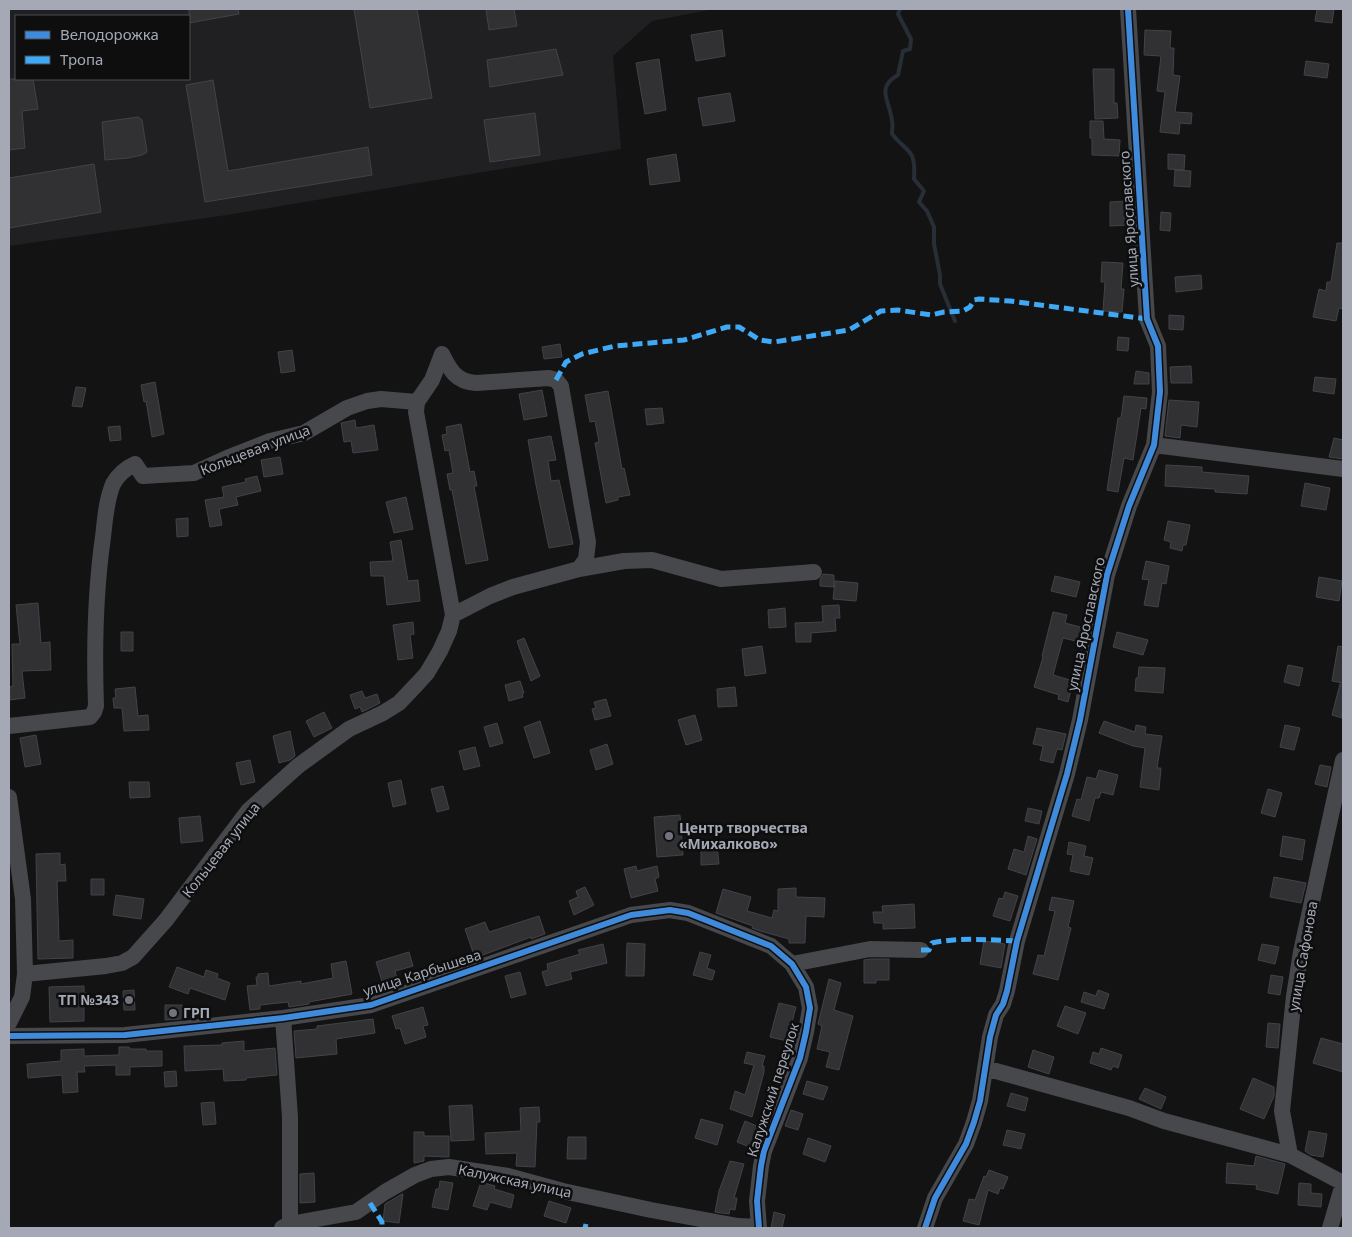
<svg xmlns="http://www.w3.org/2000/svg" width="1352" height="1237" font-family="'Noto Sans',sans-serif">
	<rect width="100%" height="100%" fill="#131314"/>
	<path fill="#202022" fill-rule="evenodd" d="M9,9H714L652,21L613,56L621,149L227,215L9,246ZM16,16H189V79H16Z"/>
	<g fill="none" stroke-linecap="round" stroke-linejoin="round">
		<path stroke="#272e35" stroke-width="4" d="M900,9L898,14L911,39L910,49L903,51L898,75C875,88 890,101 892,121C893,125 892,130 892,134C908,154 916,148 914,179L924,191L919,202L927,211L934,227V244L940,275V284L955,321"/>
	</g>
	<path fill="#313133" stroke="#424348" d="M189,9H238L239,14L189,23Z
		M354,9H417L432,98L370,108Z
		M486,9H514L517,26L489,30Z
		M1317,9H1334L1332,23L1315,21Z
		M722,30L725,56L696,61L691,35Z
		M1145,30L1171,31L1170,48H1174L1173,75L1180,76L1175,112L1192,113L1191,124L1180,123L1179,134L1160,132L1165,92L1157,91L1161,56L1144,55Z
		M556,49L563,75L490,87L487,60Z
		M659,59L666,110L645,114L636,63Z
		M1306,61L1329,64L1327,78L1304,75Z
		M1093,69H1114V103H1117L1118,118L1095,119Z
		M9,79H33L38,109L22,111L25,148L9,150Z
		M213,80L228,171L368,147L372,175L205,202L186,85Z
		M730,93L735,121L703,126L698,98Z
		M535,113L540,155L490,162L484,120Z
		M138,117L142,120L147,152L142,155L128,158L105,160L102,122Z
		M1090,121H1103L1104,139L1120,140L1119,156L1092,155V138H1090Z
		M676,154L680,181L650,185L647,159Z
		M1168,154L1185,155L1184,170L1168,169Z
		M94,164L101,212L9,228V178Z
		M1175,170L1191,171L1190,187L1174,186Z
		M1126,201L1127,225L1110,226V202Z
		M1161,212L1171,213L1170,231L1160,230Z
		M1337,243H1343V309L1339,308L1336,321L1313,317L1319,289L1326,291L1327,282H1331Z
		M1102,262L1123,263L1121,289H1124L1122,312L1103,311L1105,282H1101Z
		M1201,275L1202,289L1176,292L1175,277Z
		M1169,315L1184,316L1183,330L1169,329Z
		M1118,337L1129,338L1128,351L1117,350Z
		M560,344L562,357L544,359L542,347Z
		M292,350L295,371L281,373L278,352Z
		M1191,366L1192,383H1171L1170,367Z
		M1136,371L1149,373V384H1134Z
		M1315,377L1336,379L1334,394L1313,391Z
		M155,382L164,434L152,437L146,401L144,402L141,385Z
		M76,387L86,388L82,407L72,406Z
		M542,390L547,416L524,420L519,394Z
		M608,391L622,469L624,468L630,495L618,497V500L606,503L595,443L599,442L595,421L590,422L585,395Z
		M1124,396L1147,398L1146,409L1141,408L1133,460L1124,458L1118,492L1107,490L1118,418H1121Z
		M1169,400L1199,402L1197,427L1181,425L1180,438L1165,436Z
		M662,408L664,423L647,425L645,409Z
		M355,420L356,428L374,425L378,450L353,453L351,441L344,442L341,423Z
		M461,424L470,472L474,471L477,486H474L488,560L466,564L452,490H450L447,474L453,473L449,450L445,451L442,435L447,434L446,427Z
		M120,426L121,440L110,441L108,427Z
		M551,436L556,460L548,461L551,481L559,480L573,544L549,548L536,485L528,440Z
		M1334,438L1343,440V459L1329,457Z
		M280,457L283,474L264,477L261,460Z
		M1166,465L1202,467V472L1249,476L1247,494L1215,492V489L1165,486Z
		M257,476L261,491L236,497L238,505L219,509L222,525L210,527L205,500L224,497L222,487L246,482L245,479Z
		M1305,483L1330,488L1326,510L1301,506Z
		M406,497L413,529L394,533L386,502Z
		M188,518V536L177,537L176,519Z
		M1168,521L1190,525L1186,545H1183L1182,551L1170,548L1171,542L1164,540Z
		M401,540L408,581L418,580L420,601L387,605L384,576H371L370,562L393,561L390,542Z
		M1146,561L1169,566L1166,584L1162,583L1158,607L1144,605L1149,580L1142,579Z
		M823,574L834,575V587L820,586V580Z
		M1055,576L1080,582L1076,597L1051,591Z
		M1319,577L1342,581L1339,601L1316,597Z
		M835,581L858,583L856,601L833,599Z
		M38,603L41,643L50,642L51,670L22,671L25,698L10,700L9,687L13,686L12,644H20L16,605Z
		M839,605L840,618H835L836,631L811,633V642H796L795,623L823,622L822,606Z
		M785,608L786,627L769,628L768,610Z
		M1053,612L1067,615L1065,623L1084,628L1080,642L1063,638L1053,675L1073,681L1068,702L1058,699L1059,695L1034,687L1043,657L1042,656Z
		M413,622L414,634L410,635L413,658L398,660L393,625Z
		M121,632H133V651H121Z
		M1117,632L1148,640L1143,655L1113,647Z
		M524,638L540,676L531,681L517,641Z
		M762,646L766,673L745,676L742,649Z
		M1338,646L1343,647V683L1332,681Z
		M1288,665L1303,668L1299,686L1284,682Z
		M1139,667L1165,668L1163,693L1135,691L1136,678H1138Z
		M520,681L524,693H522L523,697L509,701L505,685Z
		M1340,684H1343L1342,718L1332,715Z
		M135,687L138,716L148,715L149,730L124,731L122,708H114L113,698H116L115,689Z
		M735,687L737,706L718,707L717,689Z
		M362,691L365,698L377,694L380,703L362,712L360,707L355,709L350,695Z
		M606,699L611,716L595,720L592,709L596,708L594,702Z
		M324,712L332,728L314,737L306,721Z
		M695,715L702,740L686,745L678,720Z
		M540,721L550,753L534,758L524,727Z
		M1104,721L1135,732L1136,725L1146,727L1145,734L1162,736L1157,768H1161L1159,790L1140,787L1145,748L1133,746L1099,733Z
		M497,723L503,743L490,747L484,727Z
		M1285,725L1300,728L1294,750L1280,747Z
		M1037,728L1066,734L1062,750L1057,749L1053,763L1040,760L1043,746L1033,744Z
		M290,731L295,756L290,760L279,763L273,736Z
		M36,735L41,764L25,767L20,738Z
		M607,744L613,764L596,770L590,750Z
		M475,747L480,766L464,770L459,751Z
		M250,760L255,782L241,785L236,763Z
		M1320,765L1331,767L1327,787L1315,784Z
		M1099,770L1118,775L1113,795L1101,792L1099,798H1095L1089,821L1072,816L1077,799L1081,800L1087,777L1096,779Z
		M401,780L406,804L393,807L388,783Z
		M129,782H149L150,797L130,798Z
		M443,786L449,809L437,812L431,789Z
		M1268,789L1282,793L1275,817L1261,813Z
		M1028,808L1042,811L1039,824L1025,821Z
		M680,815L683,855L657,857L654,817Z
		M200,816L203,841L181,843L179,818Z
		M1028,836L1037,839L1026,875L1008,869L1014,849L1024,852Z
		M1283,836L1305,840L1302,860L1280,856Z
		M1069,842L1086,846L1084,856L1093,858L1089,875L1070,871L1073,855L1067,854Z
		M717,845L719,864L701,865V851L707,850V846Z
		M60,853V865L65,864L66,881H57L59,941L73,940V958L38,959L36,854Z
		M636,866L637,871L657,866L659,877L655,879L658,891L631,898L624,869Z
		M1274,877L1306,883L1301,903L1270,897Z
		M91,879H104V895H91Z
		M585,887L594,905L574,915L569,901L578,897L576,891Z
		M796,888V897L825,898L824,917L806,916L805,943H789V939L760,931L752,928L753,926L716,913L723,889L751,897L747,911L772,918L774,910L778,911V889Z
		M1005,892L1018,896L1010,921L993,916L999,898L1003,899Z
		M116,895L144,899L141,919L113,915Z
		M1052,897L1074,901L1068,927L1071,928L1058,980L1033,974L1038,955L1044,956L1055,911L1049,910Z
		M914,904L915,928L883,929V923H874L873,912H883L882,906Z
		M539,916L545,934L531,939V937L475,958L465,929L485,922L489,932Z
		M984,941L1005,944L1001,968L980,964Z
		M627,943L645,944L644,976H626Z
		M603,944L607,963L570,972L572,979L546,986L542,972L548,970L547,964L580,954L578,950Z
		M1262,944L1279,947L1275,964L1258,960Z
		M409,952L413,966L395,971L398,983L384,988L376,962Z
		M700,952L711,955L707,968L715,971L712,980L693,975Z
		M870,959H889V980H876V983H864V960Z
		M346,961L352,994L309,1002V1004L289,1007L288,1002L260,1005V1009L250,1010L247,986L257,985L256,977H258V974L268,973L269,986L301,981V984L333,978L331,964Z
		M177,967L204,977L206,970L218,974L217,978L230,983L225,1000L190,988L188,994L169,987Z
		M520,972L526,994L511,998L505,976Z
		M1271,975L1283,977L1280,995L1268,993Z
		M829,979L841,983L834,1010L853,1016L839,1070L826,1067L830,1052L817,1049L822,1026L818,1024Z
		M84,986V993H87V1005H84V1021L50,1022L49,987Z
		M134,990L135,1010H124L123,991Z
		M1098,990L1109,994L1104,1009L1081,1002L1084,992L1096,996Z
		M779,1003L796,1007L787,1041L770,1037Z
		M165,1005H182L181,1019L165,1020Z
		M1065,1006L1086,1013L1078,1034L1057,1026Z
		M423,1007L428,1025L423,1026L426,1037L405,1044L400,1028L396,1029L392,1016Z
		M373,1019L375,1033L336,1039L337,1054L296,1058L294,1031L317,1029V1026Z
		M1268,1023L1280,1024L1278,1048L1266,1047Z
		M1321,1038L1343,1044V1072L1313,1063Z
		M244,1041V1051L275,1048L277,1075L246,1078V1080L224,1081L223,1069L185,1071L184,1046L222,1045V1043Z
		M119,1047H129L130,1049H146V1051H162V1066L130,1067V1075H116V1065L84,1066L85,1072H77L78,1092L63,1093L62,1075L28,1078L27,1064L61,1061V1050L84,1049V1056L119,1055Z
		M1101,1048L1122,1055L1118,1068L1113,1066L1111,1070L1090,1063L1093,1052L1099,1054Z
		M1033,1050L1054,1057L1049,1074L1028,1067Z
		M747,1052L765,1056L762,1066H764V1072L752,1117L730,1109L735,1091L745,1095L754,1065L744,1063Z
		M176,1071L177,1086L165,1087L164,1072Z
		M1253,1078L1274,1087V1096L1264,1119L1240,1109Z
		M807,1081L828,1087L823,1100L803,1094Z
		M1145,1088L1166,1097L1161,1109L1139,1099Z
		M1011,1093L1028,1098L1025,1111L1007,1106Z
		M214,1102L216,1124L203,1125L201,1103Z
		M472,1105L474,1140L451,1141L449,1106Z
		M539,1107L540,1122H537L535,1167L516,1166L517,1153L486,1154L485,1133L521,1131L520,1108Z
		M791,1110L803,1114L798,1130L785,1126Z
		M701,1119L723,1125L717,1145L695,1138Z
		M745,1121L759,1127L752,1148L737,1142Z
		M1007,1130L1025,1134L1021,1149L1003,1145Z
		M1309,1131L1327,1134L1323,1157L1311,1155L1305,1151Z
		M414,1132H424V1136H449V1157L424,1156V1161L414,1163Z
		M568,1137H586V1159H567Z
		M808,1138L831,1146L825,1162L803,1154Z
		M1256,1156L1285,1164L1278,1194L1256,1189L1257,1185L1226,1183L1227,1163L1254,1166Z
		M730,1161L744,1164L734,1198H737L735,1210L730,1209L729,1214L715,1212L719,1191Z
		M989,1170L1008,1177L1003,1189L1000,1188L998,1194L988,1190L979,1225L963,1221L969,1199L975,1200L984,1176L986,1177Z
		M314,1173L315,1202L300,1203V1174Z
		M440,1181L453,1183L448,1210L432,1207L436,1189H439Z
		M481,1182L495,1186L494,1189L514,1195L511,1208L490,1202L487,1210L473,1206Z
		M1299,1183L1311,1184V1193L1322,1194L1321,1207L1298,1205Z
		M402,1194H403L399,1223L383,1221L385,1204Z
		M549,1201L571,1208L566,1223L544,1216Z
		M774,1212L785,1215L782,1228H771Z"/>
	<g fill="none" stroke-linecap="round" stroke-linejoin="round">
		<path stroke="#47484c" stroke-width="16" d="M442,354C450,370 456,382 476,383L549,378L556,380L561,386L588,542L586,559L579,569
			M1154,445L1343,469
			M453,615L490,596L513,587L579,569L624,561L652,560L721,579L814,572
			M9,726L90,717L94,712L96,706C94,649 95,593 103,537C105,520 106,501 113,484C118,475 126,468 135,464L143,476L194,473L227,458L270,441L304,433L347,408L367,401L381,399L417,402
			M9,797L23,899L25,974L22,997L9,1023
			M792,964L870,949L921,950
			M25,974L106,966L122,963L133,957L166,920L248,811L298,766L349,729L383,713L399,703L418,683L427,673L440,651L449,631L453,615L416,412L417,402L432,380L442,354
			M283,1018L290,1117V1224
			M9,1036L125,1035L283,1018L371,1005L631,915L670,910L688,913L771,946L792,964L806,987L810,1008L806,1032L800,1058L764,1151L761,1166L757,1201L759,1228
			M985,1068L1129,1108L1164,1121L1290,1155L1343,1183
			M1290,1155L1282,1111L1294,996L1301,952L1343,760
			M282,1228L290,1224L356,1212L385,1192L415,1175L431,1169L449,1167L508,1176L563,1191L651,1210L738,1226L758,1227
			M925,1228L935,1198L966,1144L974,1122L980,1101L990,1037L996,1015L1003,1004L1007,991L1017,941L1067,774L1080,720L1107,575L1129,506L1154,445L1160,392L1158,346L1147,319L1128,9
			M1330,1228L1343,1184"/>
		<path stroke="#3fa9f5" stroke-width="5" stroke-dasharray="10 5" stroke-linecap="butt" d="M556,380L566,362L582,354L615,346L684,340L727,327H739L760,340L774,342L849,330L881,311L898,310L931,315L944,312L963,311L970,307L974,300L979,299L1010,301L1147,319
			M921,950H929L932,943C960,937 988,940 1017,941
			M370,1203L382,1222V1228
			M585,1228L586,1224"/>
		<g stroke="#0e0e0f" stroke-width="9">
			<path id="cycleway" d="M9,1036L125,1035L283,1018L371,1005L631,915L670,910L688,913L771,946L792,964L806,987L810,1008L806,1032L800,1058L764,1151L761,1166L757,1201L759,1228
				M925,1228L935,1198L966,1144L974,1122L980,1101L990,1037L996,1015L1003,1004L1007,991L1017,941L1067,774L1080,720L1107,575L1129,506L1154,445L1160,392L1158,346L1147,319L1128,9"/>
		</g>
		<use href="#cycleway" stroke="#408adc" stroke-width="6"/>
	</g>
	<g fill="#71747d" stroke="#0e0e0f" stroke-width="2">
		<circle cx="669" cy="836" r="5"/>
		<circle cx="129" cy="1000" r="5"/>
		<circle cx="173" cy="1013" r="5"/>
	</g>
	<g text-anchor="middle" stroke-width="5" stroke-linejoin="round" paint-order="stroke">
		<g font-size="14" fill="#a4a9b5" stroke="#0e0e0f">
			<text transform="translate(1129 219) rotate(-94)" y="5">улица Ярославского</text>
			<text transform="translate(255 450) rotate(-21)" y="5">Кольцевая улица</text>
			<text transform="translate(1086 624) rotate(-78)" y="5">улица Ярославского</text>
			<text transform="translate(221 850) rotate(-52)" y="5">Кольцевая улица</text>
			<text transform="translate(1303 956) rotate(-80)" y="5">улица Сафонова</text>
			<text transform="translate(422 973) rotate(-18)" y="5">улица Карбышева</text>
			<text transform="translate(773 1090) rotate(-72)" y="5">Калужский переулок</text>
			<text transform="translate(515 1181) rotate(12)" y="5">Калужская улица</text>
		</g>
		<g font-size="14" font-weight="bold" fill="#a4a9b5" stroke="#0e0e0f" text-anchor="start">
			<text x="679" y="833">Центр творчества<tspan x="679" dy="16">«Михалково»</tspan></text>
			<text x="119" y="1005" text-anchor="end">ТП №343</text>
			<text x="183" y="1018">ГРП</text>
		</g>
	</g>
	<rect width="1352" height="1237" fill="none" stroke="#a4a9b5" stroke-width="20"/>
	<rect x="15" y="15" width="175" height="65" fill="#0e0e0f" stroke="#4a4c51"/>
	<rect x="25" y="31" width="25" height="8" fill="#408adc" stroke="#4a4c51"/>
	<text x="60" y="40" font-size="15" fill="#a4a9b5">Велодорожка</text>
	<rect x="25" y="56" width="25" height="8" fill="#3fa9f5" stroke="#4a4c51"/>
	<text x="60" y="65" font-size="15" fill="#a4a9b5">Тропа</text>
</svg>
